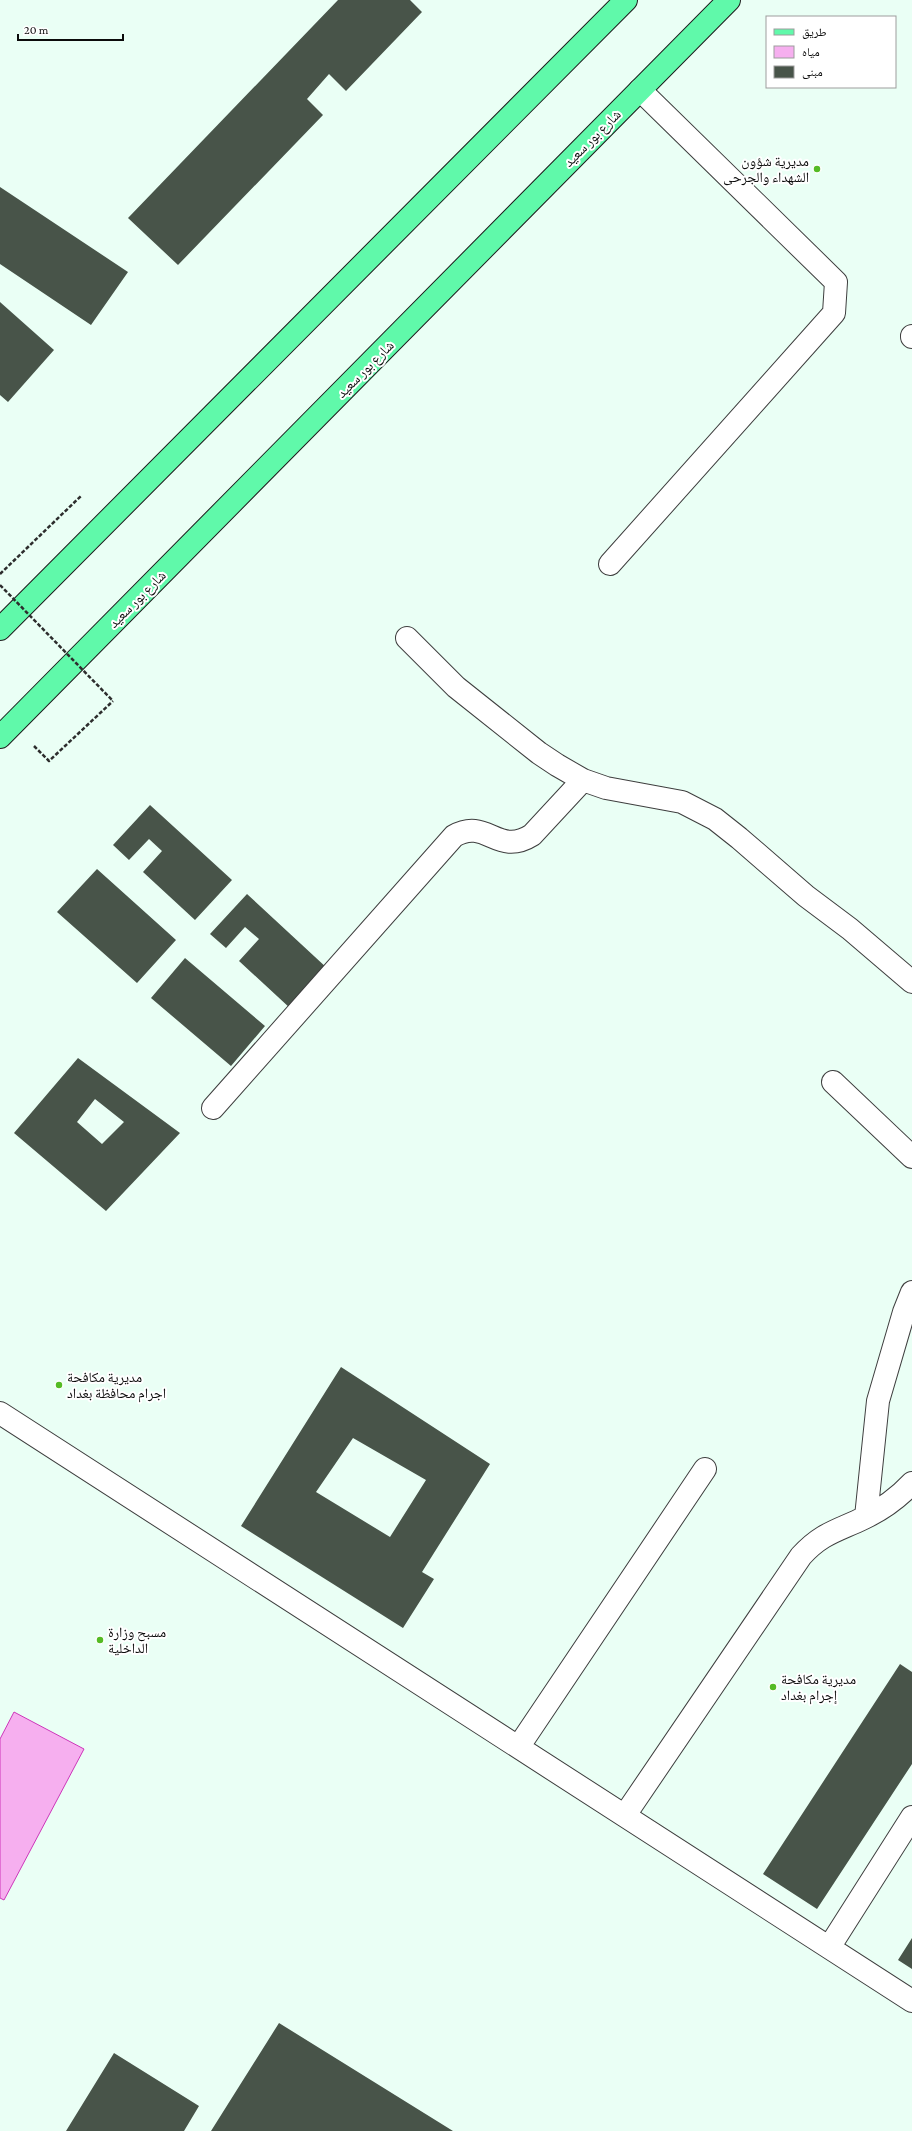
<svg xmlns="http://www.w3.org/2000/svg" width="912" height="2131" font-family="'Crimson Pro','Noto Naskh Arabic',serif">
	<rect width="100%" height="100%" fill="#eafff5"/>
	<path fill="#f6afef" stroke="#cd36ba" d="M14,1712L84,1749L4,1900L0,1898V1739Z"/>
	<path fill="#485449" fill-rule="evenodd" d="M338,0H410L422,12L346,91L329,74L307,99L323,115L178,265L128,218Z
		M0,187L128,272L91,325L0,264Z
		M0,302L54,350L8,402L0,395Z
		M150,805L232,880L195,920L143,872L162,851L149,839L129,860L113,845Z
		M97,869L176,940L137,983L57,912Z
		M247,894L328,969L291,1009L239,961L259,939L245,927L226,948L210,934Z
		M185,958L265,1026L231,1066L151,998Z
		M78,1058L180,1133L106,1211L14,1133ZM95,1099L124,1122L102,1144L77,1122Z
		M341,1367L490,1464L422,1572L434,1579L403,1628L241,1526ZM353,1438L426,1480L390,1537L316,1492Z
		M900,1664L912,1672V1764L817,1909L763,1874Z
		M912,1938V1969L898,1960Z
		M279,2023L453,2131H211Z
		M114,2053L199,2106L184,2131H66Z"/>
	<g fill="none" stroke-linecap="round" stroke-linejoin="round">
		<g stroke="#3e3e3e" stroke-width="24">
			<path id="minor" d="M912,336V337
				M610,564L834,313L836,282L640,90
				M407,638L456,687L539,753L557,765L583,780L606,788L682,802L715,819L739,838L806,896L850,929L912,982
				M833,1082L912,1157
				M213,1108L454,836C487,817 497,857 532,835L583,780
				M0,1413L912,2001
				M866,1517L878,1401L904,1312L912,1292
				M519,1746L705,1469
				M625,1815L801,1556C822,1533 837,1531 864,1518C883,1509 898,1498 912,1483
				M830,1946L912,1817"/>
		</g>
		<g stroke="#1c1c1c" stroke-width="24">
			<path id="major" d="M0,629L626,0
				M0,737L729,0"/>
		</g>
		<path stroke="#2d2d2d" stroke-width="2.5" stroke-dasharray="4 2" stroke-linecap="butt" d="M0,574L82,495
			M34,746L49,761L113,701"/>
		<use href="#minor" stroke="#fff" stroke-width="22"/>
		<use href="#major" stroke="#60f9aa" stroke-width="22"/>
		<path stroke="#2d2d2d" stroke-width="2.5" stroke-dasharray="4 2" stroke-linecap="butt" d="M0,585L113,701"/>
	</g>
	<g fill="#54bb24" stroke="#fff" stroke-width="1.5">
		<circle cx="817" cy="169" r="4"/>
		<circle cx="59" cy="1385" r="4"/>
		<circle cx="100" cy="1640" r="4"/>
		<circle cx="773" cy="1687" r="4"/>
	</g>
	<g text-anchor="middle" stroke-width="4" stroke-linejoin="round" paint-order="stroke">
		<g font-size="14" fill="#0b0b0b" stroke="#fff">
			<text transform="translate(592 138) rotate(-45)" y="5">شارع بور سعيد</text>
			<text transform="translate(365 369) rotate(-45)" y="5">شارع بور سعيد</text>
			<text transform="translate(137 599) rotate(-45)" y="5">شارع بور سعيد</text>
		</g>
		<g font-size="14" fill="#0b0b0b" stroke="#fff" text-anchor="start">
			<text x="809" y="166" text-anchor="end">مديرية شؤون<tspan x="809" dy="16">الشهداء والجرحى</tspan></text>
			<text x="67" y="1382">مديرية مكافحة<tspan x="67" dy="16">اجرام محافظة بغداد</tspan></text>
			<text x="108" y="1637">مسبح وزارة<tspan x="108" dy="16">الداخلية</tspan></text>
			<text x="781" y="1684">مديرية مكافحة<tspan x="781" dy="16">إجرام بغداد</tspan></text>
		</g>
	</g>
	<rect x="766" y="16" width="130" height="72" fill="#ffffff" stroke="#9d9d9d"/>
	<rect x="774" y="29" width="20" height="6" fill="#60f9aa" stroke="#9d9d9d"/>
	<text x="802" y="36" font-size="12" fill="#0b0b0b">طريق</text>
	<rect x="774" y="46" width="20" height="12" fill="#f6afef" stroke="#9d9d9d"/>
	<text x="802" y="56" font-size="12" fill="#0b0b0b">مياه</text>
	<rect x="774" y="66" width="20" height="12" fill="#485449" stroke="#9d9d9d"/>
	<text x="802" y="76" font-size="12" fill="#0b0b0b">مبنى</text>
	<path d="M18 34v6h105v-6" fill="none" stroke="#0b0b0b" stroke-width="2"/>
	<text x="24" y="34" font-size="12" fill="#0b0b0b" stroke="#ffffff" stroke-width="3" paint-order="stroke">20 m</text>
</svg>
